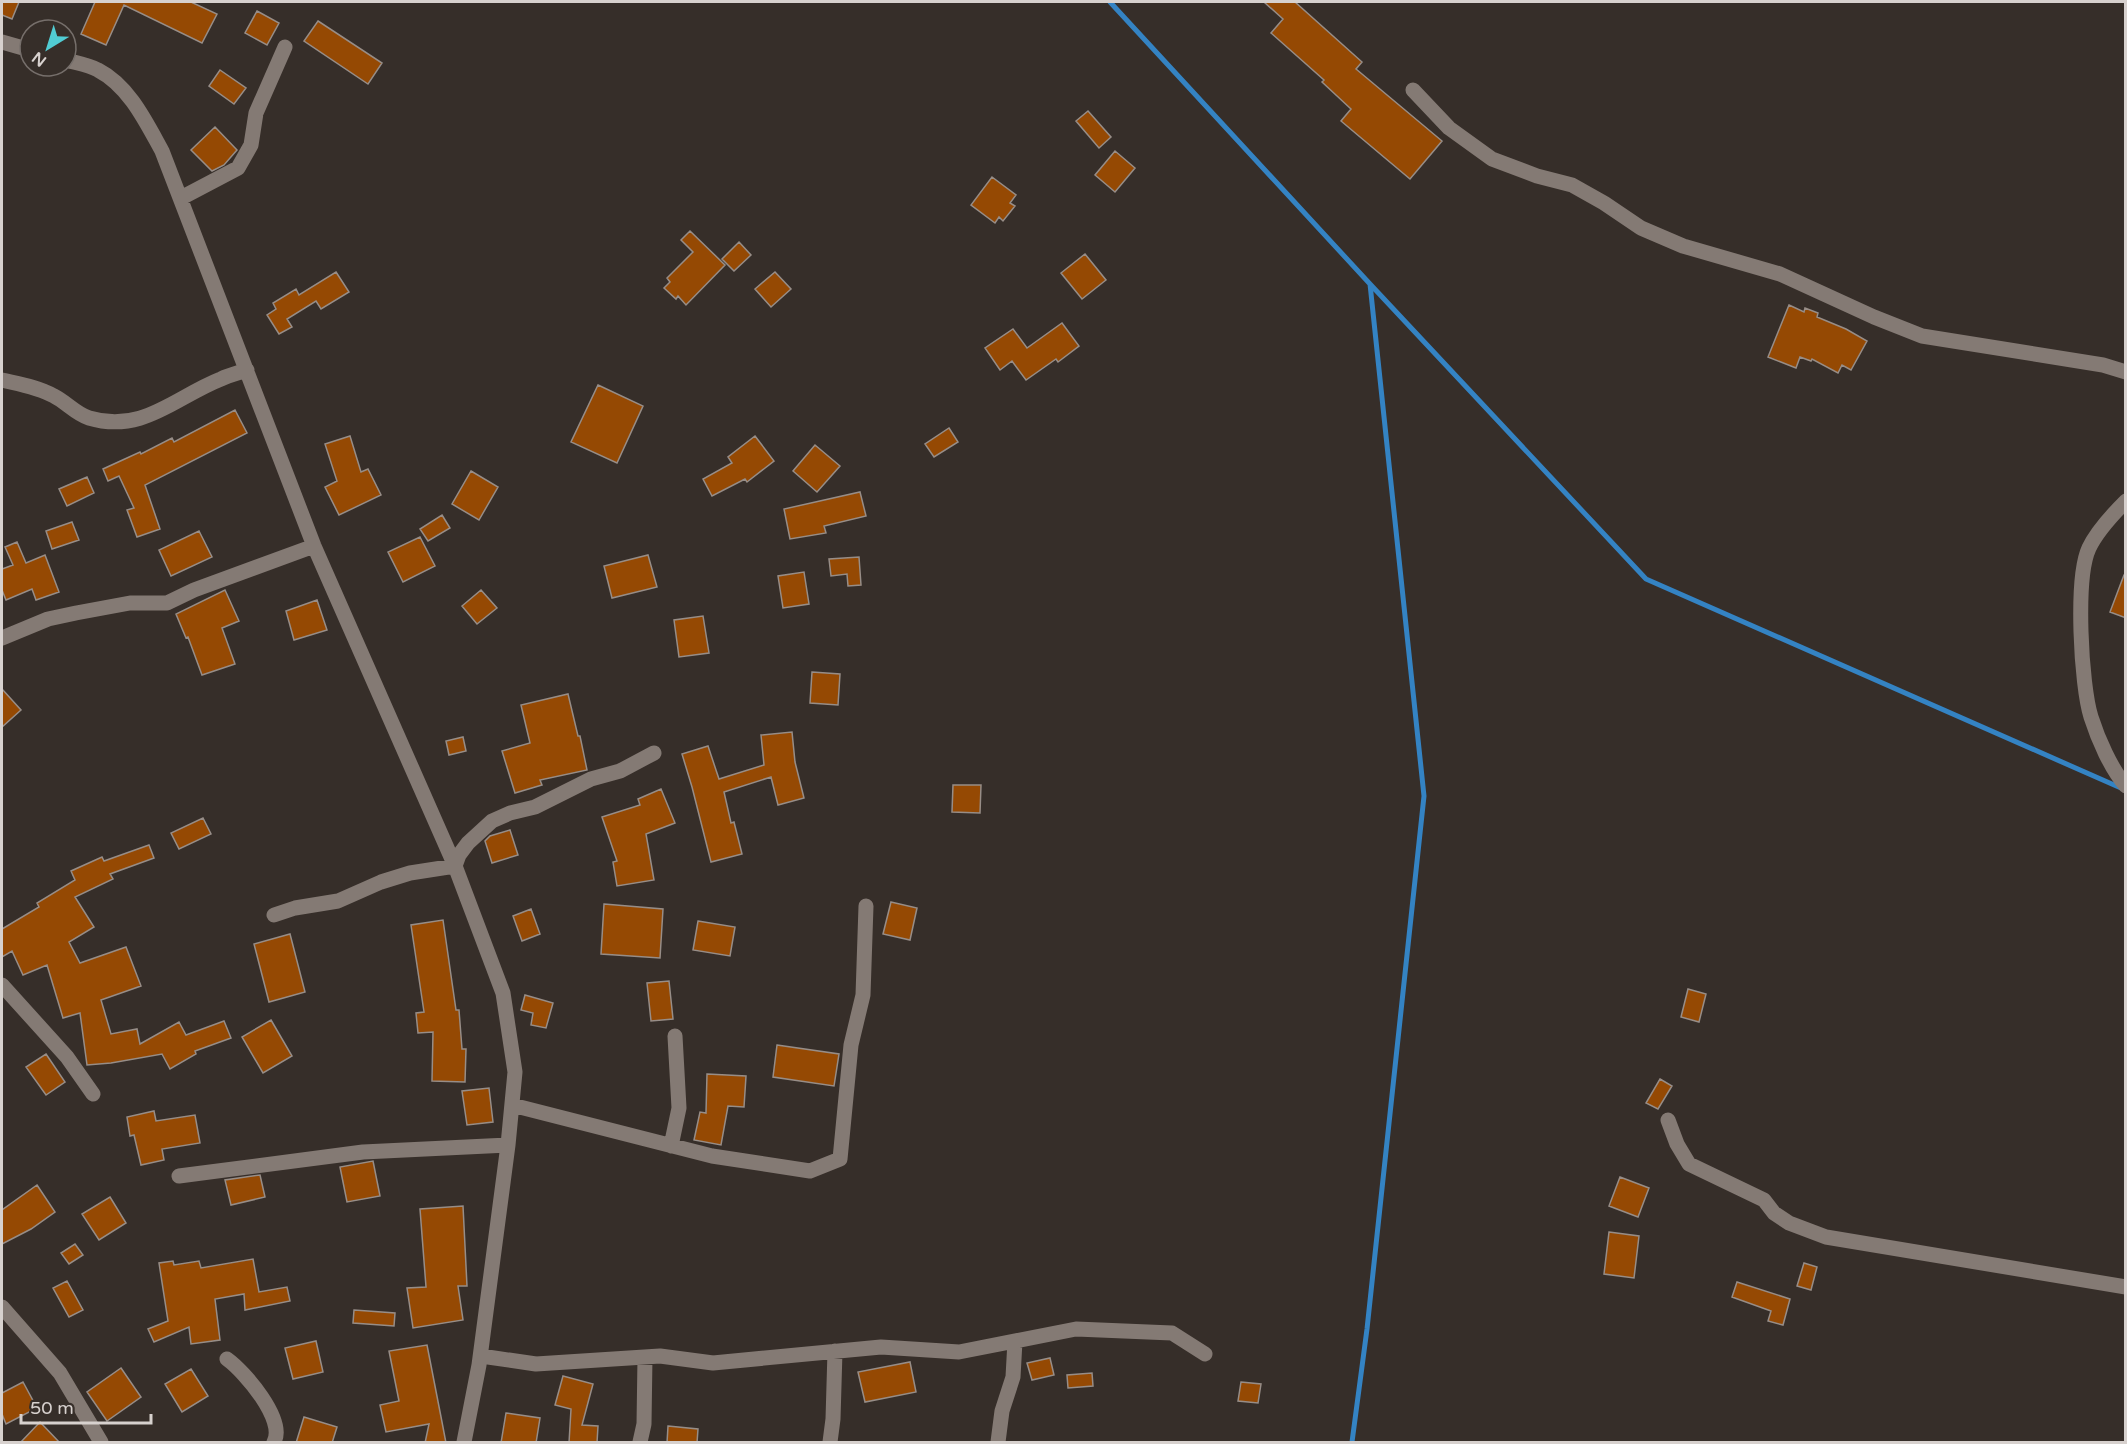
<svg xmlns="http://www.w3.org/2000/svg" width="2127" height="1444" font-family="'Varela Round',sans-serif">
	<rect width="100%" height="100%" fill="#362e29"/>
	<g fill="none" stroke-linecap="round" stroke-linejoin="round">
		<path stroke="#3483c3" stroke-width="5" d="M1110,2L1370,284L1424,796L1367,1329L1352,1442
			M1370,284L1646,579L2121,788"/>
	</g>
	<path fill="#954903" stroke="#978d87" stroke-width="1.5" d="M2,2H19L12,19L2,15Z
		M95,2H191L217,14L202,43L124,5L106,45L81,34Z
		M1264,2H1295L1362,62L1356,69L1442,141L1410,179L1341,121L1351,109L1322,82L1324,80L1271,33L1283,19Z
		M257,11L279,23L267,45L245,33Z
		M318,21L382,63L368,84L304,41Z
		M220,70L246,88L234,104L209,86Z
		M1088,111L1111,137L1099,148L1076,121Z
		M215,127L237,150L224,165L212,171L191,150Z
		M1115,151L1135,168L1115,192L1095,175Z
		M992,177L1016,195L1010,203L1015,206L1003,221L999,217L995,223L971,205Z
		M690,231L725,265L686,305L678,296L676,299L664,288L670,282L667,278L693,252L681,240Z
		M739,242L751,255L734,271L722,259Z
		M1085,254L1106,280L1082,299L1061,273Z
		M336,272L349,292L321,309L316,301L287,319L292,327L279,334L267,315L276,309L273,303L296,289L299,295Z
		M775,272L791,289L771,307L755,289Z
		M1789,305L1804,312L1805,308L1818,313L1817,317L1846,329L1867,341L1851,370L1842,365L1838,373L1812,359L1811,361L1800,357L1796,368L1768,357Z
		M1062,323L1079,346L1058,362L1056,359L1026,380L1012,361L1000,370L985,348L1013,329L1027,348Z
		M598,385L643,406L617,463L571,442Z
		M235,410L247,433L145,485L160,529L137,537L127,510L134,508L119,476L108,481L103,469L140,452L141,454L172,438L174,442Z
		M949,428L958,442L934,457L925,444Z
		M350,436L361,472L368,469L381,495L339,515L325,487L337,481L325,444Z
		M755,436L774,461L747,482L745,479L712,496L703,479L732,463L728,457Z
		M815,445L840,466L817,492L793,471Z
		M471,471L498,487L479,520L452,504Z
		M87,477L94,493L67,506L59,489Z
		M860,492L866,516L824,526L826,533L790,539L784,509Z
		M442,515L450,528L428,541L420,529Z
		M72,522L79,540L52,549L46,531Z
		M199,531L212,557L171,576L159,550Z
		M420,537L435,566L403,582L388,552Z
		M17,542L26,563L45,555L59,592L36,600L32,589L6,600L2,590V569L13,565L5,547Z
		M648,555L657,587L612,598L604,566Z
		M859,557L861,585L848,586L847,574L831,576L829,559Z
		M804,572L809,604L783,608L778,576Z
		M2124,575H2126V618L2110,612Z
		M225,590L239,621L222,628L235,664L202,675L188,637L186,638L176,614Z
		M481,590L497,608L477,624L462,606Z
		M317,600L327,630L294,640L286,611Z
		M703,616L709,653L679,657L674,620Z
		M812,672L840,674L838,705L810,703Z
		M2,689L21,710L2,727Z
		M568,694L578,736H580L587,770L540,780L542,785L515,793L502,751L530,743L521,705Z
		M792,732L795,762L804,798L778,805L771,777L724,792L731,823L734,822L742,854L711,862L692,787L682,754L708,746L719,779L764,765L761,735Z
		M463,737L466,751L449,755L446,741Z
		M953,785H981L980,813L952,812Z
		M661,789L675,823L646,834L654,880L617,886L613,862L617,861L602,817L640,805L638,799Z
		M203,818L211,834L179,849L171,833Z
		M510,830L518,855L492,863L485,841L490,836Z
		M149,845L154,858L110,874L113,879L75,897L94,927L69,942L80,963L126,947L141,986L101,1000L111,1034L137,1029L140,1044L179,1022L186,1035L224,1021L231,1038L195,1051L196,1054L170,1069L162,1054L111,1063L87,1065L80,1013L63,1018L47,965L23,975L12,951L2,957V929L39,907L37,903L75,880L71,871L102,857L104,861Z
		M891,902L917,908L910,940L883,934Z
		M604,904L663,909L660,958L601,954Z
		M531,909L540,934L522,941L513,916Z
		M443,920L456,1010H459L462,1049H466L465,1082L432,1081L433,1032L418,1033L416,1013L424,1012L411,925Z
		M698,921L735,927L730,956L693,950Z
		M290,934L305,992L269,1002L254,944Z
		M669,981L673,1019L651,1021L647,983Z
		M1688,989L1706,994L1699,1022L1681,1017Z
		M525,995L553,1003L546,1028L531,1025L533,1013L521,1010Z
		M271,1020L292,1056L263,1073L242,1037Z
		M777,1045L839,1054L834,1086L773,1077Z
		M46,1054L65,1082L46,1095L26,1067Z
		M707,1074L746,1076L744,1107L728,1106L721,1145L694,1140L700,1112L706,1113Z
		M1660,1079L1672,1086L1658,1109L1646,1103Z
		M489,1088L493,1122L467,1125L462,1091Z
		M154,1111L156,1121L195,1115L200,1143L162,1149L164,1160L141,1165L134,1135L130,1136L127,1117Z
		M373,1161L380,1196L347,1202L340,1167Z
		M260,1175L265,1197L231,1205L225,1180Z
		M1620,1177L1649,1188L1638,1217L1609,1206Z
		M37,1185L55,1212L31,1229L2,1244V1210Z
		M110,1197L126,1223L99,1240L82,1214Z
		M463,1206L467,1286H458L463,1320L413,1328L407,1288L426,1287L420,1209Z
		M1609,1232L1639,1236L1634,1278L1604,1274Z
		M75,1244L83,1255L69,1264L61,1253Z
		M253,1259L259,1292L287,1287L290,1301L245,1310L244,1294L215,1299L220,1340L191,1344L189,1327L154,1342L148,1329L168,1321L159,1263L173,1261L174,1265L199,1261L201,1268Z
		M1804,1263L1817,1267L1811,1290L1797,1286Z
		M67,1281L83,1310L69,1317L53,1288Z
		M1737,1282L1790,1299L1783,1325L1768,1321L1771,1311L1732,1297Z
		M354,1310L395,1313L394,1326L353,1323Z
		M316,1341L323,1372L293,1379L285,1348Z
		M427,1345L442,1422L446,1443H425L429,1424L386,1432L380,1405L399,1401L389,1351Z
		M1050,1358L1054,1375L1032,1380L1027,1363Z
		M910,1362L916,1392L865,1402L858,1372Z
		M121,1368L141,1397L107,1421L87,1392Z
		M191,1369L208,1396L182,1412L165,1384Z
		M1092,1373L1093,1386L1068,1388L1067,1375Z
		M563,1376L593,1384L582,1425L598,1426L597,1443H569L571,1409L555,1405Z
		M23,1382L37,1408L6,1424L2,1414V1393Z
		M1241,1382L1261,1384L1258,1403L1238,1401Z
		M506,1413L540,1418L536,1443H501Z
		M304,1417L337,1427L332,1443H296Z
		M40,1422L60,1443H20Z
		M668,1426L698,1429L697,1443H667Z"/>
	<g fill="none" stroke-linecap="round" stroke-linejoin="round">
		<path stroke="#847a74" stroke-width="15" d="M2,42L30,50
			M66,60C76,63 89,65 98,70C129,86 146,122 162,151L314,546L455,866L503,993L515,1072L508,1145L479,1365L464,1442
			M1413,90L1449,128L1492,159L1537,176L1572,185L1604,203L1641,228L1683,246L1780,274L1874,317L1922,336L2103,365L2126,372
			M181,198L238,168L251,145L256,113L285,47
			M2,380C19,384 38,387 54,396C66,402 76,414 89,418C143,434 175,397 221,379C229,375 238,373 247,370
			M2126,501C2112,515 2097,531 2089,548C2075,578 2081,685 2091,717C2098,739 2111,769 2126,786
			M2,638L48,619L76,613L130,603H167L194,590L314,546
			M274,915L295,908L338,901L381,882L410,873L455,866L459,855L468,843L492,821L510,813L535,807L591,779L620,771L654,753
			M2,985L67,1057L93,1094
			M512,1105L712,1156L810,1171L840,1159L851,1045L863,995L866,906
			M1668,1120L1677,1144L1689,1164L1764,1200L1774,1213L1789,1223L1826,1237L2126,1287
			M671,1146L679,1108L675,1036
			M179,1176L363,1152L508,1145
			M2,1307L60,1373L101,1442
			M481,1356L536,1364L660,1356L713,1363L881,1347L959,1352L1076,1329L1172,1333L1205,1354
			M227,1359C245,1372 286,1420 274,1442
			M640,1442L644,1424L645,1357
			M830,1442L833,1419L835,1351
			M998,1442L1002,1411L1013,1377L1015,1341"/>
	</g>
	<rect width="2127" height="1444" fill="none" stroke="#d7d1ce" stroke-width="6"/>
	<g transform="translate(48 48) rotate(218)"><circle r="28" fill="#362e29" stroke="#766f6b" stroke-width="1.5"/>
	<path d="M0-4.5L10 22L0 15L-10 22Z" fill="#51ccd3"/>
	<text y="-9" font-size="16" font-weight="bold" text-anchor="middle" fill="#d7d1ce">N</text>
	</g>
	<path d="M21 1414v9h130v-9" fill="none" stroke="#d7d1ce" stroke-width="3"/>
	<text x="30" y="1414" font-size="18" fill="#d7d1ce" stroke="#362e29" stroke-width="4.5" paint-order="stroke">50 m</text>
</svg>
